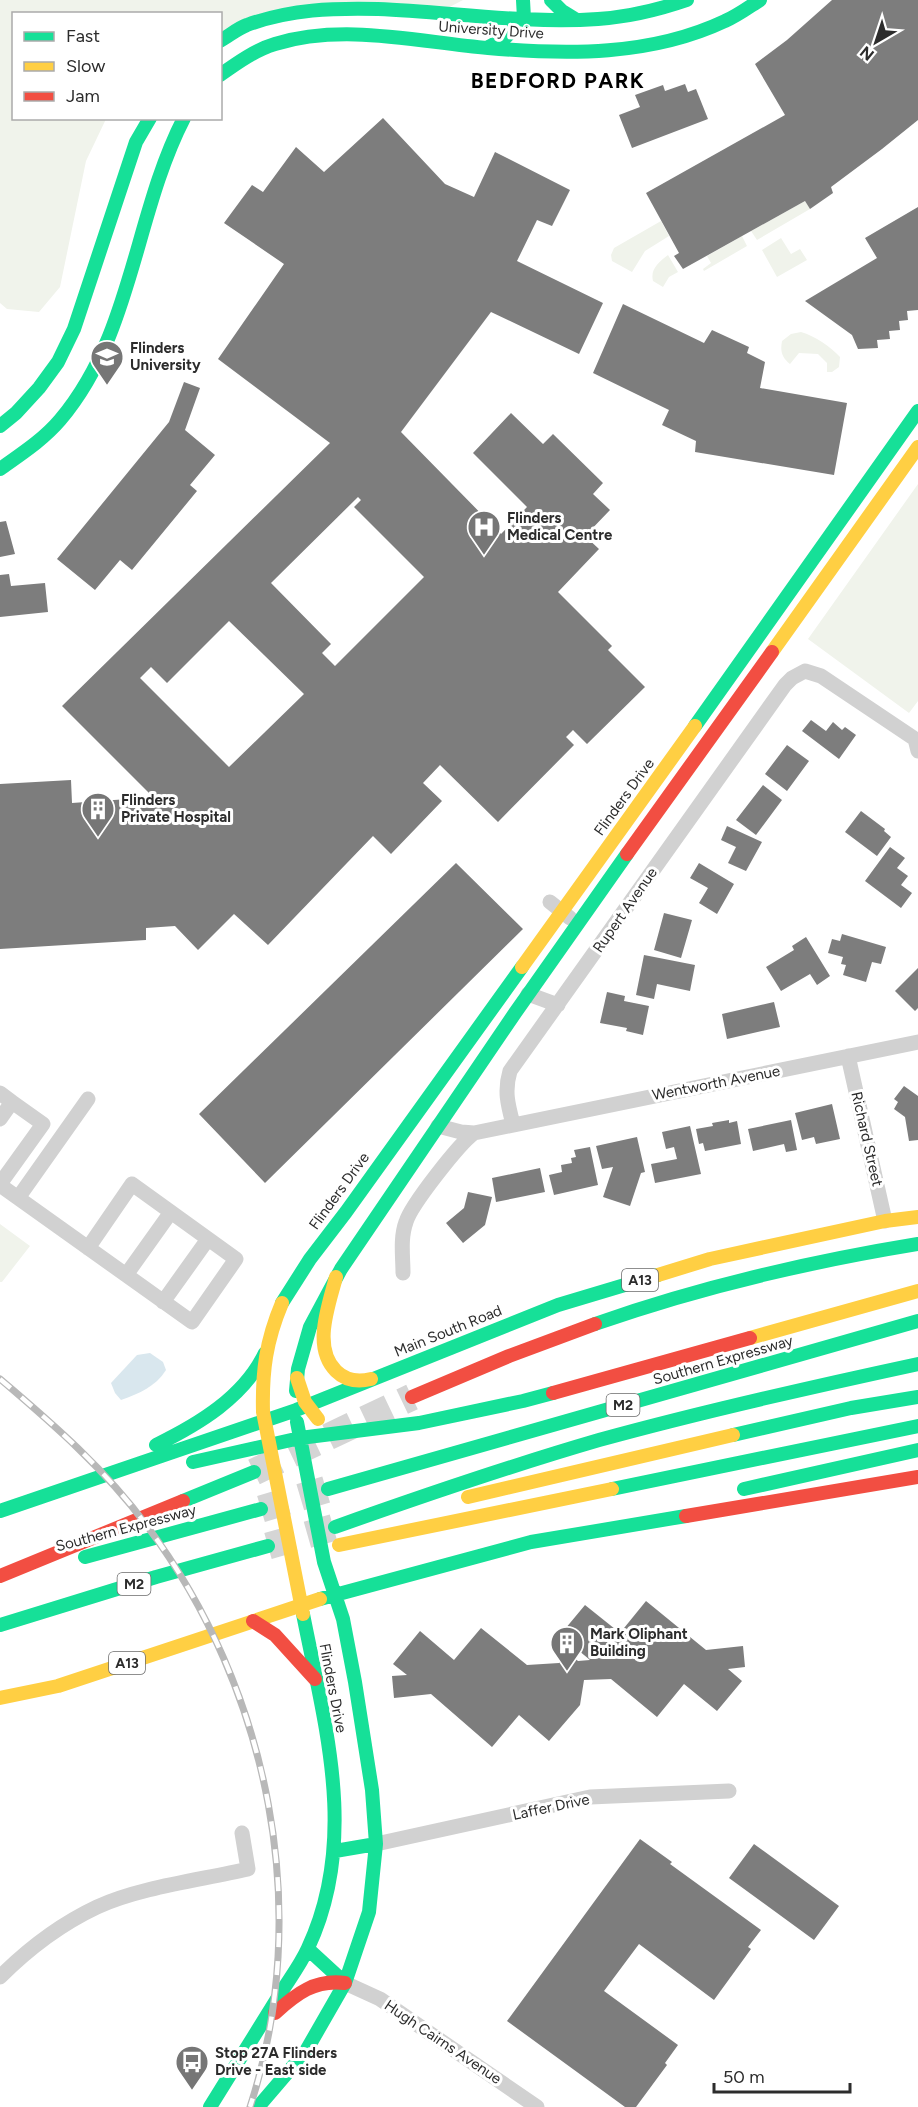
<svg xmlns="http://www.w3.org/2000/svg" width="918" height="2107" font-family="Figtree,sans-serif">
	<rect width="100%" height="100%" fill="#fff"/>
	<path fill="#f0f3eb" d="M0,0H463L440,12L326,8L221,38L220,14H14V118L106,119L86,161L60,287L39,312L7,309L0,303Z
		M805,201L810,209L757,240L751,231Z
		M661,221L669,236L645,251L632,272L612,261L611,255L614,248Z
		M742,236L747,246L704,271L703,269L711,263L707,256Z
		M781,238L791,254L800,249L807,260L777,277L762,250Z
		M668,255L678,272L669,277L663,287L653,281C650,269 659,262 668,255Z
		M801,332C815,336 831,347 840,357L839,367L832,372H827V363L818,354L799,353L790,364C782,357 780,352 782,341L791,334Z
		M918,484V701L909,713L808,639Z
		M0,1224L30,1246L2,1282H0Z"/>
	<path fill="#d9e7ee" d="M150,1353L163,1362L166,1370C155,1387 140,1393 121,1400L115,1393L111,1383L137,1355Z"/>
	<path fill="#7d7d7d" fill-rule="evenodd" d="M832,0H918V120L882,149L831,187L833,193L810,209L805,201L683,269L674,256L679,253L646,193L785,115L755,64L787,40Z
		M685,84L688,92L696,89L708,119L632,148L619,115L640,107L635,95L663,85L665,91Z
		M383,118L445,184L474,197L495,152L570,190L552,226L537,220L517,261L603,303L579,354L491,312L401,432L501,534L527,507L473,453L511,413L543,444L553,434L603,483L593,494L610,510L585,536L599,549L558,592L612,646L608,650L645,687L587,744L573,730L566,737L574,745L498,822L440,765L423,783L442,801L391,854L373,836L268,945L234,914L198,950L175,926L146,928V940L0,949V784L71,780L72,803L142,798V806L161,805L62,706L330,443L218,359L284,264L224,223L252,185L263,192L296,147L324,172ZM358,497L361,500L354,507L424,577L335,666L322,653L331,644L271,583ZM229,621L304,694L229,767L140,678L151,667L167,683Z
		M918,207V310L907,311L908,320L899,321L900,330L889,331L890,339L877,340L878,348L858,349L852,335L805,301L877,258L865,238Z
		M623,304L704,343L712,330L749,347L747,353L765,362L760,388L847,403L834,475L695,452L696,441L662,425L669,410L593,373Z
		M184,382L200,388L185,430L215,455L190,485L197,491L132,570L120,560L95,590L57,559L169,422Z
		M6,521L15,554L0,557V522Z
		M9,574L11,586L45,583L48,612L0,617V575Z
		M811,720L826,731L833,722L842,730L845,727L856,735L839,759L802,731Z
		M787,745L809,761L787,791L765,774Z
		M763,785L782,800L756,835L736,820Z
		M861,811L885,829L884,831L891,837L877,856L845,832Z
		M727,826L762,842L746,871L728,863L736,847L721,840Z
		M890,847L905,858L897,868L908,876L901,885L912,893L901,908L865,881Z
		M456,863L523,929L265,1183L199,1114Z
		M699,863L734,884L717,914L699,903L708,888L690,878Z
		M664,913L692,920L681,958L654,950Z
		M842,934L886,947L881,964L872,962L866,982L843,975L846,965L841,964L843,957L828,953L832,939L840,941Z
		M806,937L830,976L817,985L810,974L781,991L766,967L794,950L792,946Z
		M644,955L695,965L690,991L657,984L654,999L636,995Z
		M918,968V1008L915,1011L895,991Z
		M607,992L625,996L624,1001L649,1006L643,1035L626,1031L627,1028L600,1023Z
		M774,1002L780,1027L727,1039L722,1014Z
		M904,1086L918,1096V1140L909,1141L905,1117L894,1109L898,1102L894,1099Z
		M832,1104L840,1139L816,1144L814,1137L802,1140L795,1113Z
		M729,1120V1123L737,1121L741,1144L705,1151L703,1143L699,1144L696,1129L713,1126L712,1123Z
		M791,1120L797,1150L786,1152L784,1144L753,1151L748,1129Z
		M690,1126L701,1174L655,1183L651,1164L677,1159L674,1147L666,1149L662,1132Z
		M637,1137L645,1172L641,1173L630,1206L603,1197L613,1167L602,1169L596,1146Z
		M590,1147L598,1185L554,1195L549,1175L562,1172L561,1165L572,1163L571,1158L576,1157L574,1150Z
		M540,1168L545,1192L496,1202L492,1178Z
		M468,1192L492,1197L485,1225L463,1243L446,1223L464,1208Z
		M646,1601L706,1650L743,1646L745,1667L728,1669L742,1681L717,1711L684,1684L657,1717L611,1679L584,1680L580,1705L549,1741L519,1715L492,1747L431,1694L394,1698L392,1676L407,1675L393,1664L420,1631L454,1660L481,1628L527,1665L559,1663L568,1652L578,1661L590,1660L560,1635L585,1605L620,1633Z
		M640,1839L672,1862L670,1864L761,1930L748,1947L751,1949L714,2000L639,1944L604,1991L678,2045L665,2063L667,2065L636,2107H625L507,2021Z
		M754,1844L839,1906L814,1940L729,1878Z"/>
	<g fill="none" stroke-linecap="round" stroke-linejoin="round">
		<path stroke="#d5d5d5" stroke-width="27" stroke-dasharray="27 14" stroke-linecap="butt" d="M254,1472L412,1397
			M261,1509L328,1489
			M268,1546L335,1527"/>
		<path stroke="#d1d1d1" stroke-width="15" d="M550,902L570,918
			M528,994L558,1005
			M848,1056L885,1221
			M0,1093L12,1102L0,1119
			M513,1124C508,1105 504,1091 510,1071L785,685L792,678L805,671L821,676L915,739L918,751
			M438,1126L461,1132L474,1133
			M0,1184L43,1124L12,1102
			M0,1185L192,1322L236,1259L132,1184L88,1248
			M18,1198L88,1099
			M403,1273C403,1257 400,1238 406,1222C411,1205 459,1144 474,1133L918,1042
			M126,1275L171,1212
			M163,1302L208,1239
			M376,1844L590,1797L729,1791
			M0,1977C28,1949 61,1924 97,1907C141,1887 201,1880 248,1869L242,1833
			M345,1983L380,1999L537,2107"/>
		<path stroke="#16e098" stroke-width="14" d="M551,0L562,11L575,19
			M220,41C229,36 238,28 247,25C291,9 333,8 378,9C451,12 525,24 598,19C629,17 658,10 687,0
			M487,48L506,37L524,18L523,0
			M220,75C237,63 255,50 275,44C344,23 418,42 488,48C567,55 651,56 725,21C737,16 749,7 760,0
			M0,426L16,413L39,388L58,362L74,329L136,142L150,118
			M0,469C21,454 43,440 60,420C133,334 134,215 184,118
			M695,726L918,411
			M282,1303L310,1259L346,1212L522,967
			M595,1324C700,1287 808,1262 918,1244
			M296,1391L298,1369L310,1327L341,1269L515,1013L627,854
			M733,1435L851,1408L918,1397
			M156,1445C199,1424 244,1397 265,1353
			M193,1462L300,1438L419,1423L523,1401L553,1393
			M328,1489L918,1321
			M612,1489L918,1426
			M744,1489L918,1450
			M183,1501L254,1472
			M0,1511L296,1410L558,1305L658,1275
			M335,1527C422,1496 510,1466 599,1440C704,1411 811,1387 918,1364
			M85,1557L261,1509
			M320,1599L531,1542L686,1516
			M0,1625L156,1577L268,1546
			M335,1851L376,1844
			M308,1949L345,1983
			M210,2107C232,2071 255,2035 277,1999C287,1982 300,1966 308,1948C359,1839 325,1726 303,1614
			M258,2107L306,2051L345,1983L369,1912L376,1844L372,1790L355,1682L343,1619L324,1562L297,1422"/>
		<path stroke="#ffcf43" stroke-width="14" d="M772,652L918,447
			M522,967L695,726
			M658,1275L710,1259L885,1221L918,1217
			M336,1277C329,1305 312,1347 336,1371C346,1381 358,1382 371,1379
			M282,1303C266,1341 262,1371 263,1412L303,1614
			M750,1338L918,1291
			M297,1378L305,1402L318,1419
			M468,1497L733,1435
			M339,1545L612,1489
			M0,1698L58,1686L320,1599"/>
		<path stroke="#f24e42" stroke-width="14" d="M627,854L772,652
			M553,1393L750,1338
			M412,1397L509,1356L595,1324
			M686,1516L918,1477
			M0,1576L183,1501
			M253,1621L275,1635L315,1679
			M275,2013C296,1994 315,1979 345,1983"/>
		<g stroke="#b8b8b8" stroke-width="7">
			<path id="rail" d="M0,1379C53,1424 106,1470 147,1526C269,1689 314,1911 250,2107"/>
		</g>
		<use href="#rail" stroke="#fff" stroke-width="4.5" stroke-dasharray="14" stroke-linecap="butt"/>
	</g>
	<defs>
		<g id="university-pin" transform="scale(1.725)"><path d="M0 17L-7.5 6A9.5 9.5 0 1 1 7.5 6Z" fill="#767676" stroke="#fff"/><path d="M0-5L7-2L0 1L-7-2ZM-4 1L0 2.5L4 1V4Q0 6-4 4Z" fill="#fff"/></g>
		<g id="hospital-pin" transform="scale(1.725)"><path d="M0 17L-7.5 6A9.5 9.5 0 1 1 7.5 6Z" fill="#767676" stroke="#fff"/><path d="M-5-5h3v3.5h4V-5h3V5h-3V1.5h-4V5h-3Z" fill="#fff"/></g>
		<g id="building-pin" transform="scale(1.725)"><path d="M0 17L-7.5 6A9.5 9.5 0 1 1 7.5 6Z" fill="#767676" stroke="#fff"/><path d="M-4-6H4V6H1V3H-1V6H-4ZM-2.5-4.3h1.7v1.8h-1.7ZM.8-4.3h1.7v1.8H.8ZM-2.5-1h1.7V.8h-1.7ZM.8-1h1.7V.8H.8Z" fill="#fff"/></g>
		<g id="bus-pin" transform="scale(1.725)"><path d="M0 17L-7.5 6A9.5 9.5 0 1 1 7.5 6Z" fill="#767676" stroke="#fff"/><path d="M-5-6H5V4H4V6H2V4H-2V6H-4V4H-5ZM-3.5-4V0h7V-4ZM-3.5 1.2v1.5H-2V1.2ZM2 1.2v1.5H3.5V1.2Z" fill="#fff"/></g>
	</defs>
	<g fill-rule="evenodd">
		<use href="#university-pin" x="107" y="357"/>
		<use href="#hospital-pin" x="484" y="527"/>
		<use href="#building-pin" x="98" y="809"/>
		<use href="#building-pin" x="567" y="1643"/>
		<use href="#bus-pin" x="192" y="2062"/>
	</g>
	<g text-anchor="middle" stroke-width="6" stroke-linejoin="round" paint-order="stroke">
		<g fill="#fff" stroke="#6b6b6b" stroke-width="1.5">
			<rect x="622" y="1269" width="36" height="22" rx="4.5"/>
			<rect x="606.5" y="1394" width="33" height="22" rx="4.5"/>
			<rect x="117.5" y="1573" width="33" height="22" rx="4.5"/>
			<rect x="109" y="1652" width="36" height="22" rx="4.5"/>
		</g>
		<g font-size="14" font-weight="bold" fill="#2c2c2c">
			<text x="640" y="1285">A13</text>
			<text x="623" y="1410">M2</text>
			<text x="134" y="1589">M2</text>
			<text x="127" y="1668">A13</text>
		</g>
		<g font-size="15" fill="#2c2c2c" stroke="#fff">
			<text transform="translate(491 30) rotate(4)" y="5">University Drive</text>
			<text transform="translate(624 797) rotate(-54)" y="5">Flinders Drive</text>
			<text transform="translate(625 910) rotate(-55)" y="5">Rupert Avenue</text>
			<text transform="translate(716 1083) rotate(-11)" y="5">Wentworth Avenue</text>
			<text transform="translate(867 1139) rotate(77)" y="5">Richard Street</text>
			<text transform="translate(339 1191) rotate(-54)" y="5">Flinders Drive</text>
			<text transform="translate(448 1331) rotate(-22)" y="5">Main South Road</text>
			<text transform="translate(723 1360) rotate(-16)" y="5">Southern Expressway</text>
			<text transform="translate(126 1528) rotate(-15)" y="5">Southern Expressway</text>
			<text transform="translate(333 1688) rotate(79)" y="5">Flinders Drive</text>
			<text transform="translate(551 1807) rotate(-12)" y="5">Laffer Drive</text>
			<text transform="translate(443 2042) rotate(34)" y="5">Hugh Cairns Avenue</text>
		</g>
		<g font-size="15" font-weight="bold" fill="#2c2c2c" stroke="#fff" text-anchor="start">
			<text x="130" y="353">Flinders<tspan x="130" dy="17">University</tspan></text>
			<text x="507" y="523">Flinders<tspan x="507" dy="17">Medical Centre</tspan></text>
			<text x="121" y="805">Flinders<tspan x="121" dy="17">Private Hospital</tspan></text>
			<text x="590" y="1639">Mark Oliphant<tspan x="590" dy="17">Building</tspan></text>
			<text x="215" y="2058">Stop 27A Flinders<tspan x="215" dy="17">Drive - East side</tspan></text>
		</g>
		<g font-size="21" font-weight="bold" letter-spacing="1.5" fill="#000" stroke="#fff">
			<text x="558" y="88">BEDFORD PARK</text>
		</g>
	</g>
	<rect x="12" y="12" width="210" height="108" fill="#ffffff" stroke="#ababab" stroke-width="1.5"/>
	<rect x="24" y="32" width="30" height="9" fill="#16e098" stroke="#ababab" stroke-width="1.5"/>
	<text x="66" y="42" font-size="18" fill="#2c2c2c">Fast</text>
	<rect x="24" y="62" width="30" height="9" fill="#ffcf43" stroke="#ababab" stroke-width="1.5"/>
	<text x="66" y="72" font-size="18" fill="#2c2c2c">Slow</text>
	<rect x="24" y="92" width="30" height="9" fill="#f24e42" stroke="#ababab" stroke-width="1.5"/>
	<text x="66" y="102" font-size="18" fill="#2c2c2c">Jam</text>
	<g transform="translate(876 42) rotate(219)" stroke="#ffffff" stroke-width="4.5" paint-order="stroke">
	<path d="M0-4.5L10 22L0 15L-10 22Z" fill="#2c2c2c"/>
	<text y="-9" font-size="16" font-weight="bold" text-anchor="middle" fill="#2c2c2c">N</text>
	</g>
	<path d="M714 2083v9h136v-9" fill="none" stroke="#2c2c2c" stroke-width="3"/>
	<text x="723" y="2083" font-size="18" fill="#2c2c2c" stroke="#ffffff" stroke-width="4.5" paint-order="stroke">50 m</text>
</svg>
